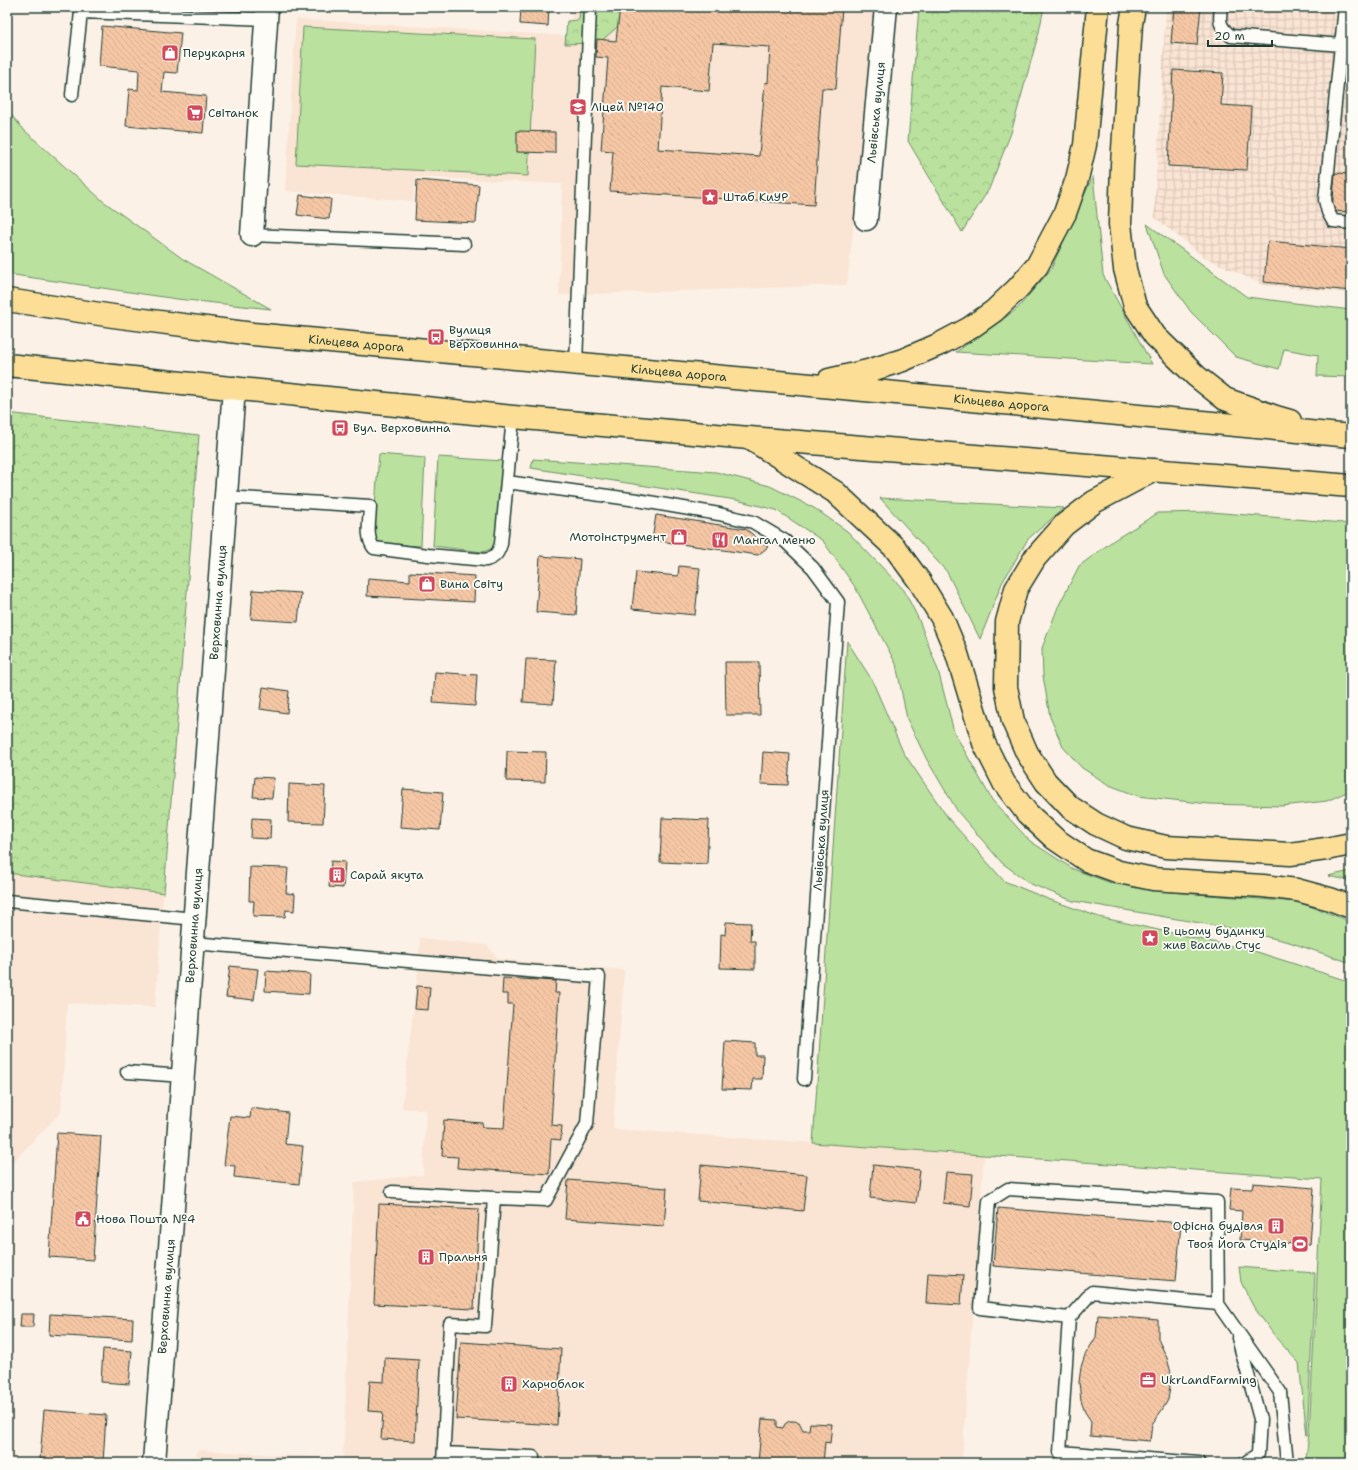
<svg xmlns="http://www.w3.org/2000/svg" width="1358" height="1470" font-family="'Shantell Sans',sans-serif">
	<defs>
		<pattern id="industrial-grid" width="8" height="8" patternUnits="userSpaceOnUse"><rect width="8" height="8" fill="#fae4d3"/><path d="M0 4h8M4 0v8" fill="none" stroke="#d6c4b6"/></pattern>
		<pattern id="forest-crowns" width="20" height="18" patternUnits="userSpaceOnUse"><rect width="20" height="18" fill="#bae19d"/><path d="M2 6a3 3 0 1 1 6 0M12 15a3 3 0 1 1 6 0" fill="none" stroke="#9fc288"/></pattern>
		<pattern id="building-back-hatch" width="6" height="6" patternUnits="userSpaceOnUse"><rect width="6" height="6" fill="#f6c7a5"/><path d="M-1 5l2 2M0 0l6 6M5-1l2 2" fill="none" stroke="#d2ac8f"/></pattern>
	</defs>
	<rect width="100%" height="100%" fill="#fcf1e7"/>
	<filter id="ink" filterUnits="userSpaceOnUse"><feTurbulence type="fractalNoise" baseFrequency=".025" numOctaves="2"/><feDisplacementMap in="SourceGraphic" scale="8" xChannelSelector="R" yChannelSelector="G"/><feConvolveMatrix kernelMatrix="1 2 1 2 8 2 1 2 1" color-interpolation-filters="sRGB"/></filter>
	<g filter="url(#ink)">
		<path fill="#fae4d3" d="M573,7H877L847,285L559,295L562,184L416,177L413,201L285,191L296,19L569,36Z
			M7,546L188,558L155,1007L67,1003L61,1112L7,1168Z
			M420,938L487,945L498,959L624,970L613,1129L984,1155L962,1461L993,1463H196L197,1450L343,1459L354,1182L423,1175L426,1110L402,1108L419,962Z"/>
		<path fill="url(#industrial-grid)" d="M1166,7H1351V293L1263,285L1204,257L1154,217Z"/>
		<path fill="#bae19d" stroke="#6c8f68" d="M303,27L535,39L528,176L296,164Z
			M7,110L24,130L103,201L183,259L271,309L177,299L7,274Z
			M1093,176L1103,275L1152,364L956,352L1017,309L1051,269Z
			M1147,224L1247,297L1351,310V377L1317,376L1318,355L1284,349L1279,369L1236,357L1191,312L1164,274Z
			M379,454L425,458L421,546L382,544L375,541L373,532Z
			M438,457L504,461L496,542L491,549L483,552L433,546Z
			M533,459L716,472L770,486L814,508L847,531L904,590L919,620L938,670L954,732L992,800L1030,841L1073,869L1111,883L1170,892L1298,902L1342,918L1351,924V963L1289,942L1229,928L1073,901L1031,884L1002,863L958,812L927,760L907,719L896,664L855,587L823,541L776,510L736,500L531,468Z
			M880,498L1064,508L1028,539L1002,583L980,639L947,572Z
			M1211,512L1343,523L1351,527V790L1327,801L1282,806L1209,804L1138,796L1109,785L1082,768L1063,747L1050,717L1043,676L1042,648L1058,607L1079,566L1114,540L1158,513Z
			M847,641L872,680L903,752L948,818L1004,881L1048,899L1099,917L1254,951L1351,982V1463H1310L1306,1458L1309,1434L1322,1179L813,1143Z
			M1351,871V881L1328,876Z
			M1239,1267L1315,1273L1307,1436L1299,1363L1277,1339L1253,1306L1241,1282Z"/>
		<path fill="url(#forest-crowns)" stroke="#6c8f68" d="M580,7H640L599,43L565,44L567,21L579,20Z
			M919,7H1044L1039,32L1011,133L989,189L962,232L908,141Z
			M7,413L199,435L164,893L7,873Z"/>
		<path fill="url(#building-back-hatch)" stroke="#1f3d34" fill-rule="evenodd" d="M521,7H549L548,26L520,24Z
			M620,7H842L836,89L822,88L814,205L610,191L613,151L601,150L608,58L596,57L597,39L616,41ZM713,43L770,47L768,83L765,82L759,156L658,149L662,87L709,91Z
			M1174,7H1201L1197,45L1171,43Z
			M102,26L181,33L177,73L164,72L162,92L206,96L203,133L126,126L129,89L138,90L139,70L99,66Z
			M1173,70L1223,73L1221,105L1251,107L1247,170L1168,166Z
			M517,131L555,132V153L517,152Z
			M1335,173L1351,174V212L1332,211Z
			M417,180L479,185L476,223L415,220Z
			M300,195L331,199L329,219L297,215Z
			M1268,241L1351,249V291L1264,282Z
			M656,515L746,529L768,547L758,555L652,540Z
			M540,556L580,559L576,615L536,612Z
			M679,566L700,568L695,615L632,609L636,572L678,576Z
			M410,572L475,576L474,602L367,596L368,578L410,581Z
			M253,590L301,593L298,622L251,619Z
			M526,659L556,660L553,704L523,702Z
			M725,662H759L760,715H726Z
			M435,672L477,675L475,706L433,703Z
			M263,687L289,691L287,713L260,709Z
			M507,751L546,752L545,782L506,781Z
			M763,752L790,754L788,785L761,784Z
			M255,777L274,778L272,798L253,797Z
			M289,784L325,786L323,823L288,822Z
			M403,789L443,792L440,830L400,827Z
			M252,818L271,819L270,839L251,838Z
			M662,818L709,820L707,864L660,862Z
			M331,861L345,862L343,888L329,887Z
			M250,867L288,868L286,893L295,894L294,911L286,910L285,917L253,916L254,901H249Z
			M726,922L751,923L750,941H755V969L720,968L721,934L725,935Z
			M230,966L258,969L254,1000L226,997Z
			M266,971L310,974L309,994L265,991Z
			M503,978L556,981L555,993H559L551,1125L562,1126L561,1140L551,1139L549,1174L457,1168L458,1157L442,1156L444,1120L482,1123L483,1127L504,1128L513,1004H508V994H502Z
			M417,986L430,987L428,1010L415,1009Z
			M725,1041L755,1043V1055H763L762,1079H753L752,1090L722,1089Z
			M251,1108L288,1113L285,1144L303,1146L299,1184L234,1177L235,1166L224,1165L230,1116L250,1118Z
			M57,1133L101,1136L93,1260L49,1257Z
			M701,1165L807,1175L803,1211L698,1201Z
			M873,1165L920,1170L916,1203L870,1198Z
			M946,1172L973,1174L970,1206L943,1203Z
			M568,1180L667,1188L664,1226L565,1219Z
			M1253,1183L1314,1188L1310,1245L1240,1240L1242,1211L1229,1210L1231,1188L1252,1189Z
			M379,1204L479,1209L474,1309L374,1304Z
			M998,1208L1181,1223L1176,1281L993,1266Z
			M928,1273L963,1275L961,1305L926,1303Z
			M21,1314H34L33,1327H20Z
			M50,1314L133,1319L132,1340L49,1335Z
			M1098,1315L1158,1320V1339L1167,1358L1171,1373L1170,1386L1168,1400L1162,1410L1152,1424L1150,1441L1090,1436L1091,1421L1085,1412L1081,1401L1079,1382L1081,1367L1085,1355L1096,1337Z
			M461,1342L561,1349L557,1425L456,1419Z
			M103,1349L132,1351L129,1384L101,1382Z
			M385,1358L419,1360L415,1441L381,1439L383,1412L368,1411L370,1381L384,1382Z
			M44,1410L106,1415L103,1463L40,1459Z
			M762,1419L777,1420V1427L783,1428L785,1424L789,1421H794L799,1422L803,1430H809L810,1423L832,1424L830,1443L825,1442L823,1463H758Z"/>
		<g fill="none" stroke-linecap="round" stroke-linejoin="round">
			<g stroke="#1f3d34" stroke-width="15">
				<path id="service" d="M1221,7C1219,22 1219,26 1231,36L1341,45
					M1345,7L1325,200L1328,212L1333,221L1351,223
					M72,95L81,12L266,19
					M252,235L464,244
					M576,364L590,7
					M507,482L637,500L719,514L753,522L785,541L813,568L838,602L804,1079
					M226,497L370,506C370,519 365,537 374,548L428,555L486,560C496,557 498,553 501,544L513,417
					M7,901L195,919
					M193,943L599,977L587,1124L546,1200L494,1198L485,1326L450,1324L443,1463
					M127,1072L183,1076
					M392,1192L494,1198
					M1218,1304L1092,1292L1069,1318L980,1308L989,1201L1008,1189L1217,1202L1218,1304L1280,1392L1287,1463
					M1069,1318L1060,1452L1199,1463
					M1238,1338L1260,1419L1258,1454L1245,1463
					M444,1453L533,1457V1463"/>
			</g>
			<g stroke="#1f3d34" stroke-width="25">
				<g id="minor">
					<path id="s1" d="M866,219L886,7"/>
					<path d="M252,235L267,7"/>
					<path id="s2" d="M154,1463L234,388"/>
				</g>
			</g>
			<g stroke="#1f3d34" stroke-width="25">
				<path id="primary" d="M749,438L835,492L895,548L920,582L942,618L957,654L984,743L1004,783L1027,813L1055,839L1086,860L1119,872L1153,879L1263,886L1297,890L1330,899L1351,907"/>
			</g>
			<g stroke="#1f3d34" stroke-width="25">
				<g id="trunk">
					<path d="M1134,7L1131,24L1122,165L1120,224L1125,269L1135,306L1155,336L1196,376L1225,399L1276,417L1290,421"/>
					<path id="s3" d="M7,300L113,316L253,334L811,385L1351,436"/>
					<path d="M7,365L513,417L749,438L1351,486"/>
					<path d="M829,380L868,371L903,360L940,344L970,328L994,311L1018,288L1037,266L1065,213L1077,179L1085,145L1098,7"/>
					<path d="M1154,470L1094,502L1064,525L1035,558L1016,589L1007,622L1006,687L1013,721L1027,753L1046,782L1070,807L1096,824L1126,838L1166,847L1290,854L1326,849L1351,844"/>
				</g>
			</g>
			<use href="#service" stroke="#fdfcf7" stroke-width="12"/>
			<use href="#minor" stroke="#fdfcf7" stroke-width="22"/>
			<use href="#primary" stroke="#fdde96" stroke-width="22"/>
			<use href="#trunk" stroke="#fdde96" stroke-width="22"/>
		</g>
	</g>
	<defs>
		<g id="shop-square" transform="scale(0.9)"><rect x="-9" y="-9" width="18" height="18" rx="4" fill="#d1495b" stroke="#fdfcf7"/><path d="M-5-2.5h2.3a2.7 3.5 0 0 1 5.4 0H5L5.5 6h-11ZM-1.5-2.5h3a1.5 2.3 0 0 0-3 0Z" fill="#fff"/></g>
		<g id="school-square" transform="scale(0.9)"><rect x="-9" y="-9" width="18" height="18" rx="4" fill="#d1495b" stroke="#fdfcf7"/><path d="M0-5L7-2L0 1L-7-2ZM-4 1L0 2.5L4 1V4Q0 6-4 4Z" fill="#fff"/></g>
		<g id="supermarket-square" transform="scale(0.9)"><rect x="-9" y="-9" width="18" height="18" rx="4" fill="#d1495b" stroke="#fdfcf7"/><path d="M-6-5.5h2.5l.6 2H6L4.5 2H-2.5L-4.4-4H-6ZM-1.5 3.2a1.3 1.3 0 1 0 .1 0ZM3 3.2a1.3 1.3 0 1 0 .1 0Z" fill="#fff"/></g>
		<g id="sight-square" transform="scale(0.9)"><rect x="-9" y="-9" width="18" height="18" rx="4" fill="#d1495b" stroke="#fdfcf7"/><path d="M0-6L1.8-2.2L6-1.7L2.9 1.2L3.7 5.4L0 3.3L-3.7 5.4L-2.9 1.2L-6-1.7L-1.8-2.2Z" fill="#fff"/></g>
		<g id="bus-square" transform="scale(0.9)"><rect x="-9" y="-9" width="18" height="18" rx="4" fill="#d1495b" stroke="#fdfcf7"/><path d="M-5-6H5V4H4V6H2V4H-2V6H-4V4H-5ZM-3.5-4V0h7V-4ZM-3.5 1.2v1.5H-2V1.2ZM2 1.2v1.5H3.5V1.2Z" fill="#fff"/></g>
		<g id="restaurant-square" transform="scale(0.9)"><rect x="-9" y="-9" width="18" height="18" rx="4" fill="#d1495b" stroke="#fdfcf7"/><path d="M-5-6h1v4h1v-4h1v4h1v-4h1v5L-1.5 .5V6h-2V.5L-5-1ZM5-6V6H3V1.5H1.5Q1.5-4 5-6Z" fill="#fff"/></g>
		<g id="building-square" transform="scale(0.9)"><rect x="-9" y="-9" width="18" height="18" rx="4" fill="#d1495b" stroke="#fdfcf7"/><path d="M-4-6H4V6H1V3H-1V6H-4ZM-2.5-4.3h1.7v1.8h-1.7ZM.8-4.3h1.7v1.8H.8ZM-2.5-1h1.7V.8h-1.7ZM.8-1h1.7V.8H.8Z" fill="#fff"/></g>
		<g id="civic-square" transform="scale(0.9)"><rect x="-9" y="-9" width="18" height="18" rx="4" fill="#d1495b" stroke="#fdfcf7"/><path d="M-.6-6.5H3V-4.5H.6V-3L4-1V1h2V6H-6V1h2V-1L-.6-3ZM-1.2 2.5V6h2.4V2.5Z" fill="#fff"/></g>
		<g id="stadium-square" transform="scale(0.9)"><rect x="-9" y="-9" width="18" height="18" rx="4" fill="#d1495b" stroke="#fdfcf7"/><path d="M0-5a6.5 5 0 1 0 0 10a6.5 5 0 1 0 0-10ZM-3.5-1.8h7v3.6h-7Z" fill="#fff"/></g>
		<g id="office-square" transform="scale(0.9)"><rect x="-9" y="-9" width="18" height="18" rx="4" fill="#d1495b" stroke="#fdfcf7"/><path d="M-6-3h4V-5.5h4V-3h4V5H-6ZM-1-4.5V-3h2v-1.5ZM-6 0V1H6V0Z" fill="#fff"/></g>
	</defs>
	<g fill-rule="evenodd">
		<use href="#shop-square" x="170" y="53"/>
		<use href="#school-square" x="578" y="107"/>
		<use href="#supermarket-square" x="195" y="113"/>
		<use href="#sight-square" x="710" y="197"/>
		<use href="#bus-square" x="436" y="337"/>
		<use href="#bus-square" x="340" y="428"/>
		<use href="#shop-square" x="679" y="537"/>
		<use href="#restaurant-square" x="720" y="540"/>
		<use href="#shop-square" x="427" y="584"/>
		<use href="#building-square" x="337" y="875"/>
		<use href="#sight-square" x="1150" y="938"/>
		<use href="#civic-square" x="83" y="1219"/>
		<use href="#building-square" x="1276" y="1226"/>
		<use href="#stadium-square" x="1300" y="1244"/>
		<use href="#building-square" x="426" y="1257"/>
		<use href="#office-square" x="1148" y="1380"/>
		<use href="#building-square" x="509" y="1384"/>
	</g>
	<g text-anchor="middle" stroke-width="3.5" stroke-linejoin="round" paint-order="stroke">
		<g font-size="12" fill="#1f3d34" stroke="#fdfcf7" text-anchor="start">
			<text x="183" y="57">Перукарня</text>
			<text x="591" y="111">Ліцей №140</text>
			<text x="208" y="117">Світанок</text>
			<text x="723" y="201">Штаб КиУР</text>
			<text x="449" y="334">Вулиця<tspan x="449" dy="14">Верховинна</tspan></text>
			<text x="353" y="432">Вул. Верховинна</text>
			<text x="666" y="541" text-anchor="end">Мотоінструмент</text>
			<text x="733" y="544">Мангал меню</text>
			<text x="440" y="588">Вина Світу</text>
			<text x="350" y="879">Сарай якута</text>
			<text x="1163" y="935">В цьому будинку<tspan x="1163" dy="14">жив Василь Стус</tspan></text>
			<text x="96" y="1223">Нова Пошта №4</text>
			<text x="1263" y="1230" text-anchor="end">Офісна будівля</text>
			<text x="1287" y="1248" text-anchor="end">Твоя Йога Студiя</text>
			<text x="439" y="1261">Пральня</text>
			<text x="1161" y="1384">UkrLandFarming</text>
			<text x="522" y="1388">Харчоблок</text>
		</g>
		<g font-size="12" fill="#1f3d34" stroke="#fdfcf7">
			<text dy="4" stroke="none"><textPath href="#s1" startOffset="107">Львівська вулиця</textPath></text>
			<text dy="4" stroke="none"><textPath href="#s3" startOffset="352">Кільцева дорога</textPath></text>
			<text dy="4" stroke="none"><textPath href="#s3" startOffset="676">Кільцева дорога</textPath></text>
			<text dy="4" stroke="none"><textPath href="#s3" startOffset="1000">Кільцева дорога</textPath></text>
			<text dy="4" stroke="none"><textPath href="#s2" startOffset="863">Верховинна вулиця</textPath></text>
			<text transform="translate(821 840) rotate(-86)" y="4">Львівська вулиця</text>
			<text dy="4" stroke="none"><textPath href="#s2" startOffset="539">Верховинна вулиця</textPath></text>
			<text dy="4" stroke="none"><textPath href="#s2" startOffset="167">Верховинна вулиця</textPath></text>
		</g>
	</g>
	<rect width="1358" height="1470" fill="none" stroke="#fdfcf7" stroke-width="24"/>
	<rect x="12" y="12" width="1334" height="1446" fill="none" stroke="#1f3d34" stroke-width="1.5" filter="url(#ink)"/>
	<path d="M1208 40v6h64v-6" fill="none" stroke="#1f3d34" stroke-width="2"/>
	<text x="1214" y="40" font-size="12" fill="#1f3d34" stroke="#fdfcf7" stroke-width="3" paint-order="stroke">20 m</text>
</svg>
